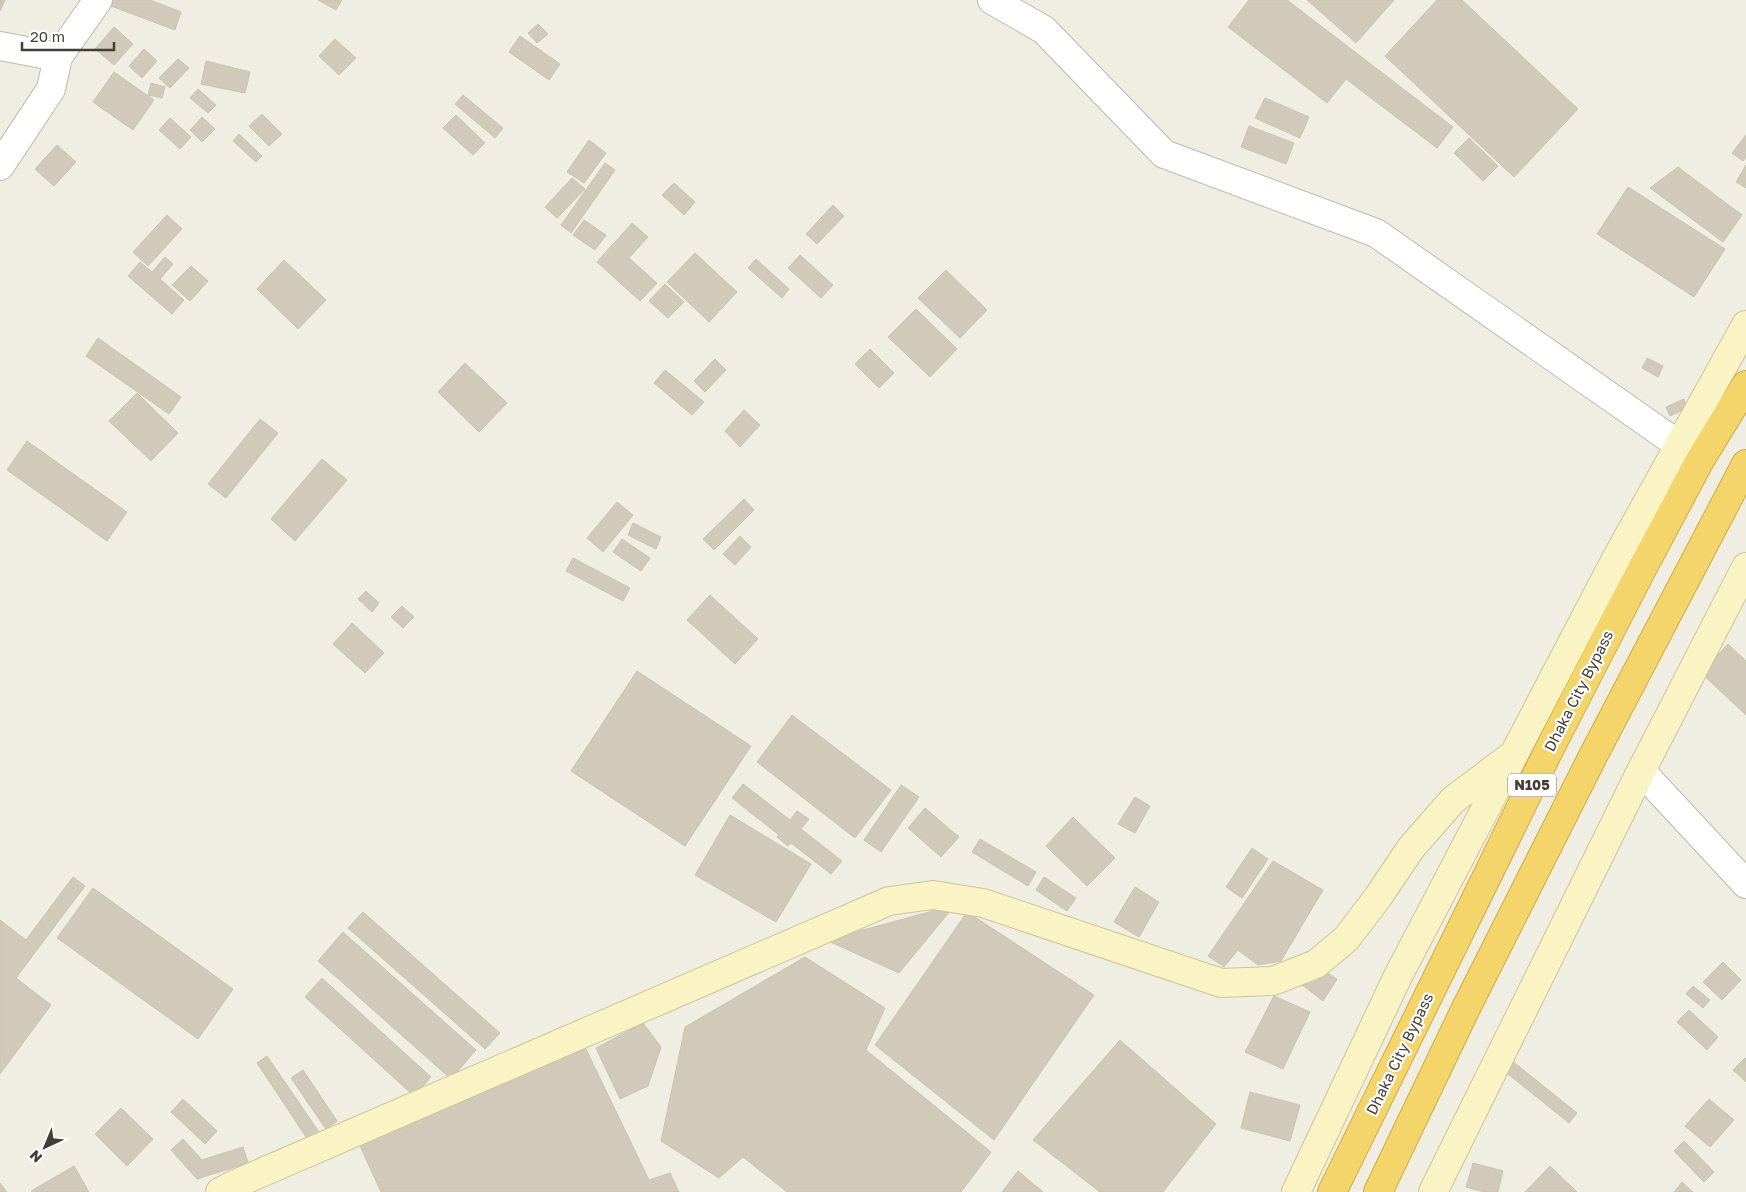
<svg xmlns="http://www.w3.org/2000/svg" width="1746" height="1192" font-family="'Golos Text',sans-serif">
	<rect width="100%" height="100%" fill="#f0eee3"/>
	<path fill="#d1caba" stroke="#cbc3ad" d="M0,0H5L0,11Z
		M113,0H150L181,12L175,30L111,6Z
		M318,0H342L336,10Z
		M1249,0H1287L1453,127L1437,148L1346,79L1327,103L1228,27Z
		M1307,0H1394L1356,43Z
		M1437,0H1462L1578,109L1514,177L1385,56Z
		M538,24L548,34L537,43L528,33Z
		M114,27L133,44L114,65L95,49Z
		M520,36L560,64L549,80L509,52Z
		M335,39L356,58L339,75L319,56Z
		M144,49L157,61L142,78L129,66Z
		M178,59L189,68L170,88L159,78Z
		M206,61L250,72L245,93L201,84Z
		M114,72L154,100L133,130L93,102Z
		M151,83L165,87L162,98L148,95Z
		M198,89L216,105L208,113L190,98Z
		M463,95L503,128L495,138L455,104Z
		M1265,98L1309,117L1300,138L1255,118Z
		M262,114L282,134L269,146L249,126Z
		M456,115L485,143L473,155L443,128Z
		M202,117L215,129L202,142L190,130Z
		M170,118L191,137L180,149L159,130Z
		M1249,126L1294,143L1286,164L1241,147Z
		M239,134L262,156L256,162L233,141Z
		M1746,135V157L1743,161L1732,153Z
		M1469,138L1498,166L1483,181L1454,153Z
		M589,140L606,153L584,183L567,172Z
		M57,145L76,162L54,186L35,169Z
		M605,163L615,170L571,233L561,225Z
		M1746,165V188L1736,182Z
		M1678,167L1742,215L1723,242L1650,188Z
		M572,178L585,189L557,218L545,207Z
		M674,183L695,202L684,215L662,195Z
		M1628,187L1725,249L1694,297L1597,234Z
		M833,205L844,216L817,244L806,234Z
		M167,215L182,229L148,266L133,252Z
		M584,220L606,235L595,250L573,235Z
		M632,223L648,237L629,258L657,283L640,301L597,262Z
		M695,253L737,292L709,322L667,282Z
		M800,255L833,285L821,298L788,268Z
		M165,257L173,264L160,279L184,300L172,314L128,276L140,262L152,272Z
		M756,259L789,289L782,298L748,268Z
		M284,260L326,300L298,329L257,289Z
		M191,266L208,281L190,301L172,285Z
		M946,270L987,310L960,338L918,298Z
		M665,284L684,302L668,318L649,301Z
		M916,309L957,349L930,377L888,337Z
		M98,338L181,397L169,414L86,356Z
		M870,349L894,373L879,388L855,364Z
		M1647,358L1663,366L1658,377L1642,368Z
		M715,359L726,370L705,392L694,381Z
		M465,363L507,403L479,432L438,392Z
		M665,370L704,402L692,415L654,383Z
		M137,393L178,433L151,461L109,421Z
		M1684,399L1687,408L1670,416L1666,407Z
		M744,410L760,425L740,447L725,431Z
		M260,419L278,433L226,498L208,484Z
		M27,441L127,512L107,541L7,470Z
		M322,459L347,480L295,541L271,519Z
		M744,499L754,510L714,550L703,539Z
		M617,502L633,515L603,552L587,538Z
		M633,523L661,537L656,549L628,535Z
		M740,536L751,547L735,565L723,554Z
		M622,539L650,558L641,571L613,552Z
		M573,558L630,588L623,601L566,571Z
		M366,591L379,603L372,612L358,599Z
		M710,595L758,639L735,664L687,620Z
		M402,606L414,617L403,628L391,617Z
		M352,623L384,653L365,673L333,644Z
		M1728,644L1746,661V715L1701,673Z
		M637,671L751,746L685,846L571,771Z
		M792,715L891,790L855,838L757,762Z
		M743,784L790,820L797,811L809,819L801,829L842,861L831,874L791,843L788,846L777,837L779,835L732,798Z
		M901,785L919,797L881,852L864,840Z
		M1135,797L1150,806L1135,833L1118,824Z
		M925,808L959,837L941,857L908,828Z
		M730,815L811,864L776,922L695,875Z
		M1073,817L1115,858L1087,886L1046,846Z
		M980,839L1036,872L1028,886L972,852Z
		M1252,848L1268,859L1242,898L1226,887Z
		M1273,861L1323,890L1281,961L1258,965L1238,950L1224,967L1208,956Z
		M73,877L85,886L16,978L51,1005L0,1074V920L26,940Z
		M1044,877L1076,898L1067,911L1036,890Z
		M1135,887L1159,902L1139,937L1114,922Z
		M93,888L233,989L198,1039L57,938Z
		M955,905L899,973L826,940Z
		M363,912L500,1033L485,1049L348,928Z
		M967,912L1094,995L994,1140L875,1045Z
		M343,932L476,1050L451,1079L318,961Z
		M805,957L885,1008L866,1050L991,1152L961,1192H787L743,1157L719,1178L661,1141L685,1027Z
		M1723,962L1741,980L1722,1000L1703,982Z
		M1317,967L1337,979L1323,1001L1297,981Z
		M322,978L431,1077L414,1096L305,997Z
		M1693,986L1710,1000L1703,1008L1686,994Z
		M1274,996L1310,1012L1283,1069L1245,1052Z
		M1689,1010L1718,1037L1707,1050L1677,1022Z
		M643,1023L661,1047L648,1086L620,1099L596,1048Z
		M1120,1040L1216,1124L1163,1192H1100L1033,1140Z
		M584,1045L649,1180L670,1173L679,1192H381L360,1146Z
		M267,1056L319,1132L308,1140L257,1063Z
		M1745,1058L1746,1059V1082L1733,1070Z
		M1511,1060L1577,1113L1569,1123L1503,1070Z
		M303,1070L337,1121L326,1129L291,1078Z
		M1250,1092L1300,1105L1290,1141L1241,1128Z
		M183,1099L217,1131L205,1144L171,1112Z
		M1709,1099L1734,1120L1710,1147L1685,1126Z
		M121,1108L153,1139L127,1166L95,1134Z
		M183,1139L202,1160L243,1147L248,1163L197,1179L171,1150Z
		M1684,1141L1714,1172L1704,1182L1674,1151Z
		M1473,1163L1503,1171L1498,1192H1484L1466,1187Z
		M74,1166L89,1192H32L31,1191Z
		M1550,1166L1577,1192H1525Z
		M1018,1171L1043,1192H1002Z
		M1682,1182L1693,1192H1674Z
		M0,1183L7,1192H0Z"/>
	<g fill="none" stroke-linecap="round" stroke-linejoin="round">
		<g stroke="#beb9aa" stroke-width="30">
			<path id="street" d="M992,0L1044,30L1164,154L1376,233L1679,445
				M0,46L58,57L51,89L0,166
				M58,57L98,0
				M1641,771L1746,884"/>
		</g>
		<g stroke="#cec596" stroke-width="30">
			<path id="secondary" d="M220,1192L233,1185L889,901L933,895L983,903L1221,983L1273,981L1316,964L1346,939L1378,897L1411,848L1453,800L1514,754
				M1296,1192L1398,976L1616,559L1746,325
				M1433,1192L1641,771L1746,567"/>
		</g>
		<g stroke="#d2ab3c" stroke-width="30">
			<path id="highway" d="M1332,1192L1549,750L1641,571L1700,460L1746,385
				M1378,1192L1466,1008L1594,754L1746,464"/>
		</g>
		<use href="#street" stroke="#fff" stroke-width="28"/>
		<use href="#secondary" stroke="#faf3c3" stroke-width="28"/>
		<use href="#highway" stroke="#f4d56b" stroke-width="28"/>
	</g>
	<g text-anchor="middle" stroke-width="4.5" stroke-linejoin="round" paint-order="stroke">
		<rect fill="#fff" stroke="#7b7871" stroke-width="1" x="1508" y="773.5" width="48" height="23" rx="4"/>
		<g font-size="14" font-weight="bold" fill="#423e34">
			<text x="1532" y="790">N105</text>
		</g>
		<g font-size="15" fill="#423e34" stroke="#fff">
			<text transform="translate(1579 691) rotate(-63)" y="5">Dhaka City Bypass</text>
			<text transform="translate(1400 1054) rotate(-64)" y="5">Dhaka City Bypass</text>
		</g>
	</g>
	<g transform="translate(45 1147) rotate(224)" stroke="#ffffff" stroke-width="4" paint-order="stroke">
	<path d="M0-4L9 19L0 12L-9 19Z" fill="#423e34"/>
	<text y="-8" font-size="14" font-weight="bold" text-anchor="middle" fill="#423e34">N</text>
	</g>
	<path d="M22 42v8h92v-8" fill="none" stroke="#423e34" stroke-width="2.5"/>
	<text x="30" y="42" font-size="15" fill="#423e34" stroke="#ffffff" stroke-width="4" paint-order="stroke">20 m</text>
</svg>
